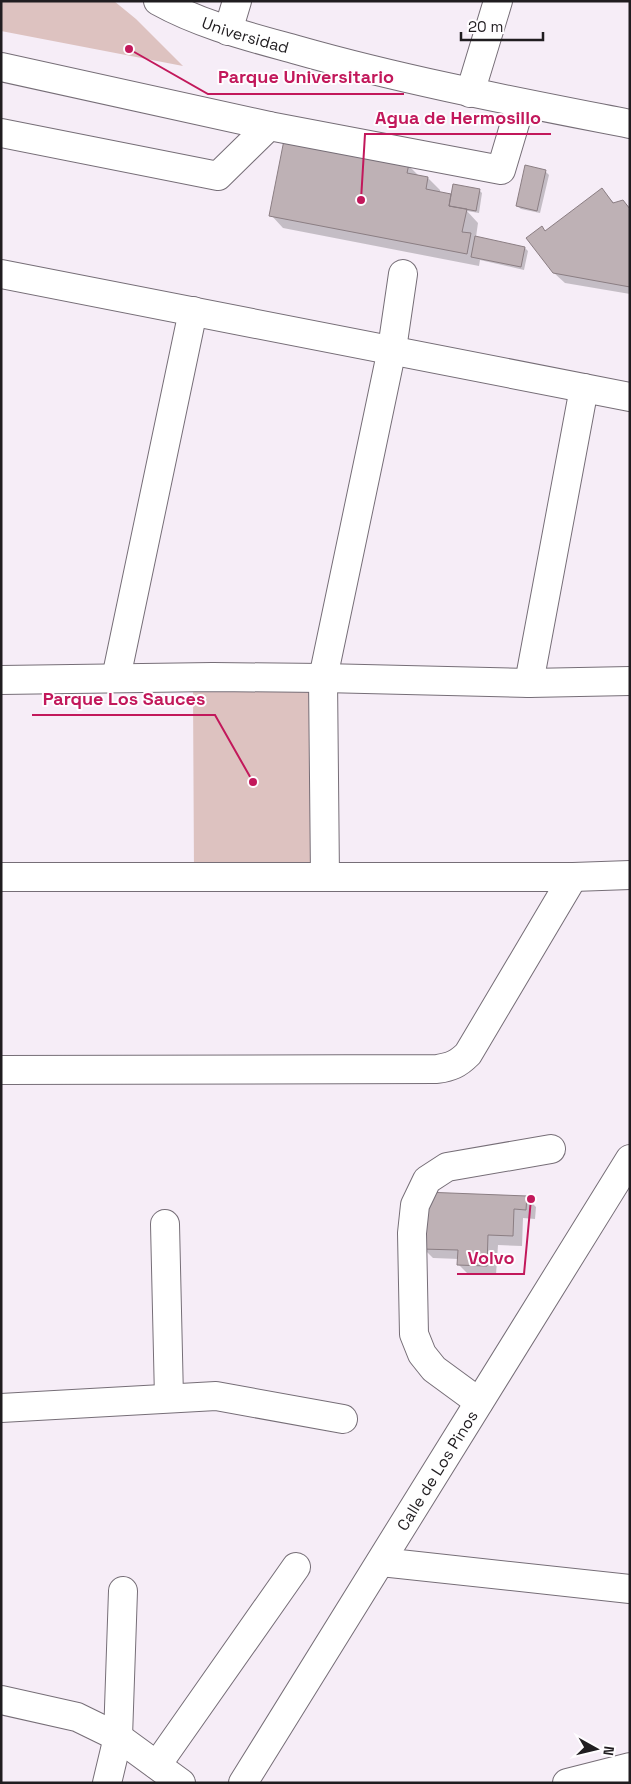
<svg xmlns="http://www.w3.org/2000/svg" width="631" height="1784" font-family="'Space Grotesk',sans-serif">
	<rect width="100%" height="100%" fill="#f6edf7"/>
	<path fill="#ddc2c0" d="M1,1H114L136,19L183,66L1,31Z
		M314,690L312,873H194L193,691Z"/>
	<path fill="#0003" d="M408,165L419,176L428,178L440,190V193L452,197L479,190L482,193L479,213L467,211L478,223L476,237L525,248L528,251L524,270L480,260L479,266L283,228L271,215Z
		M545,171L549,175L540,213L521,209L517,206Z
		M602,190L615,204L623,201L630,208V294L565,283L554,273L546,232Z
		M526,1197L536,1207L535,1219L523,1218L522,1246L498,1245L496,1275L468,1274L458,1264L459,1259L433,1258L423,1248Z"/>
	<path fill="#beb1b5" stroke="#8b7e83" d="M284,140L409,164L407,173L428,177L426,189L451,194L449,206L467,209L462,232L471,233L467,254L269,216Z
		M525,165L546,170L537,211L516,206Z
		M453,184L480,189L476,211L449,206Z
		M602,188L613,203L623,200L630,209V287L553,273L526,238L542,226L545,231Z
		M475,236L525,247L521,267L471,257Z
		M424,1192L527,1196L526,1210L514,1209L513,1236L488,1235L487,1266L457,1265L458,1250L421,1249Z"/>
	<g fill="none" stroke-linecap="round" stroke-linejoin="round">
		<g stroke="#766e77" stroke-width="30">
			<g id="minor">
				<path id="s1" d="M158,1C201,25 250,37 297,50C406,81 518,102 630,124"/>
				<path d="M228,31L237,1"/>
				<path d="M1,67L269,126L501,170L521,103"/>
				<path d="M470,93L498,1"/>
				<path d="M1,133L218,176L269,126"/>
				<path d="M1,274L630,397"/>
				<path d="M116,678L193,311"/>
				<path d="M1,680L213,677L323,678L529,683L630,681"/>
				<path d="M529,683L584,388"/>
				<path d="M1,877H573L630,875"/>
				<path d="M325,877L323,678L392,349L403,274"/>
				<path d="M1,1070L437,1069C451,1067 458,1064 468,1054L573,877"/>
				<path d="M165,1224L169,1398"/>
				<path d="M479,1402L434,1369L422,1354L414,1334L412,1233L415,1205L427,1180L447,1167L551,1149"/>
				<path d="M1,1408L216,1396L343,1419"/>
				<path d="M381,1562L630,1589"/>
				<path d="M1,1700L77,1717L118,1737L181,1783"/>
				<path d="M157,1765L296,1567"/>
				<path d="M107,1783L118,1737L123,1591"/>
				<path id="s2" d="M243,1783L630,1159"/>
				<path d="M567,1783L630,1767"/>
			</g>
		</g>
		<use href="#minor" stroke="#fff" stroke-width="28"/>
	</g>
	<g text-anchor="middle" stroke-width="4" stroke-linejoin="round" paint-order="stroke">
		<g font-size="16" fill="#201d20" stroke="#fffdff">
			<text dy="6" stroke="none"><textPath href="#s1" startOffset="94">Universidad</textPath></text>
			<text dy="6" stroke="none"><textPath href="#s2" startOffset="368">Calle de Los Pinos</textPath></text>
		</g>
	</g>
	<path fill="none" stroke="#c2185b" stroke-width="2" d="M129 49L208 94H404M361 200L365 134H551M253 782L215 715H32M531 1199L524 1274H457"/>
	<g fill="#c2185b" stroke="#fffdff" stroke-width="2">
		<circle cx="129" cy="49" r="5"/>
		<circle cx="361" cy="200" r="5"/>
		<circle cx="253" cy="782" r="5"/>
		<circle cx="531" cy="1199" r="5"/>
	</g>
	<g font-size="18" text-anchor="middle" font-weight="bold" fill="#c2185b" stroke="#fffdff" stroke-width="4" stroke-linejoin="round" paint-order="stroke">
		<text x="306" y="83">Parque Universitario</text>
		<text x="458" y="124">Agua de Hermosillo</text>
		<text x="124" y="705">Parque Los Sauces</text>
		<text x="491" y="1264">Volvo</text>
	</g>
	<rect width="631" height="1784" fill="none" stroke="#201d20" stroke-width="5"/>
	<g transform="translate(596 1749) rotate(98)" stroke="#fffdff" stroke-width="4" paint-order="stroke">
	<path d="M0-4L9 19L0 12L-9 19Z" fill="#201d20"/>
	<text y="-8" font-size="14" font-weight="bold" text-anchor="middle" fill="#201d20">N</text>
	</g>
	<path d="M461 32v8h82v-8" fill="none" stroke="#201d20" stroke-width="2.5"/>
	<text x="468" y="32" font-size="15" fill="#201d20" stroke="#fffdff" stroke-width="4" paint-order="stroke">20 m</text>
</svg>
